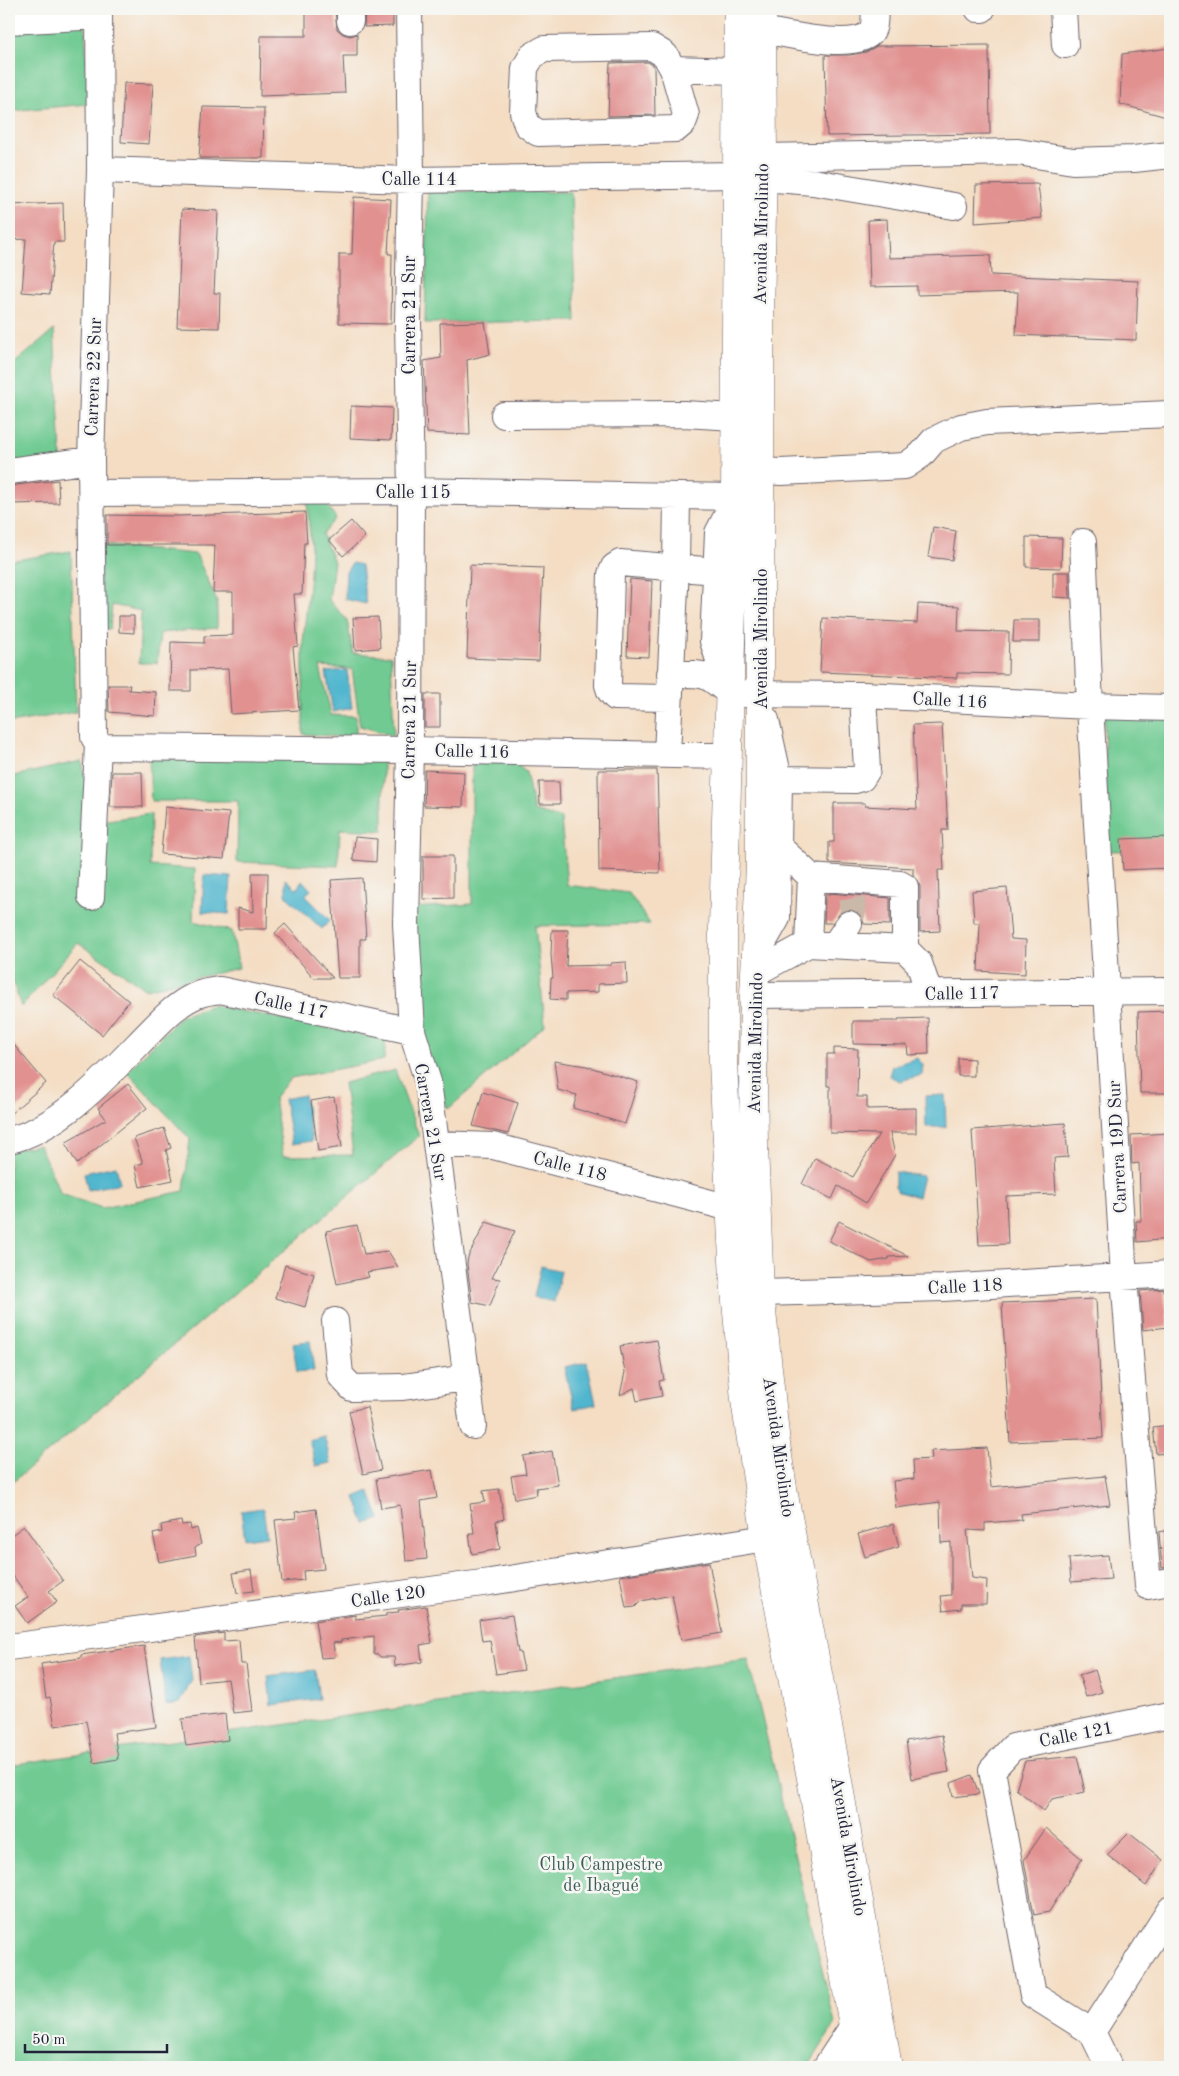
<svg xmlns="http://www.w3.org/2000/svg" width="1179" height="2076" font-family="'Old Standard TT',serif">
	<rect width="100%" height="100%" fill="#f6f6f2"/>
	<filter id="ink" filterUnits="userSpaceOnUse"><feTurbulence type="fractalNoise" baseFrequency=".02" numOctaves="2"/><feDisplacementMap in="SourceGraphic" scale="10" xChannelSelector="R" yChannelSelector="G"/><feConvolveMatrix kernelMatrix="1 2 1 2 8 2 1 2 1" color-interpolation-filters="sRGB"/></filter>
	<filter id="wash" filterUnits="userSpaceOnUse"><feTurbulence type="fractalNoise" baseFrequency=".0096" numOctaves="4" result="noise"/><feDisplacementMap in="SourceGraphic" scale="20" xChannelSelector="R" yChannelSelector="G"/><feGaussianBlur stdDeviation="1.12" result="paint"/><feColorMatrix in="noise" values="0 0 0 0 0 0 0 0 0 0 0 0 0 0 0 0 0 1.4 0 .05"/><feComposite in="paint" operator="in"/></filter>
	<g filter="url(#wash)">
		<rect width="100%" height="100%" fill="#f4ddc3"/>
		<path fill="#70ca92" stroke="#497666" d="M9,9H84L89,104L9,111Z
			M428,191L571,192L576,321L425,323Z
			M54,330L62,471L9,473V368Z
			M322,498L336,518L322,534L334,562L329,600L347,620L353,653L391,656L394,736L360,726L352,669L320,667L331,715L356,716V738L303,734V642L310,575L311,548L307,501Z
			M101,545L196,554L217,601V628L160,633L157,663H139L141,611L112,605L110,629L96,628Z
			M71,551L76,712L9,723V561Z
			M1104,714L1170,715V850L1107,851Z
			M383,755V831L340,829L338,866L237,862L238,801H151L149,758Z
			M511,760L526,772L534,811L561,819L567,885L629,893L650,924L535,926L545,1025L448,1109L421,1034L414,908L472,904V764Z
			M82,761L93,822L151,814L150,866L195,869L193,921L232,931L239,968L146,989L78,943L21,1007L9,968V777Z
			M212,1005L386,1040L384,1060L291,1078L274,1098L283,1156L353,1155L344,1083L395,1070L419,1136L14,1481L9,1475V1150L39,1145L61,1194L102,1208L184,1191L190,1139L127,1072L181,1016Z
			M748,1659L835,2024L808,2067H9V1765L212,1735Z"/>
		<path fill="#50b6ce" stroke="#396c84" d="M352,563L361,565L366,604L345,599L346,572Z
			M347,670L352,708L333,712L326,672Z
			M204,875L231,877L229,914L202,912Z
			M286,879L297,889L302,880L311,890L305,895L330,920L322,929L286,896Z
			M917,1058L923,1065L922,1075L900,1081L889,1076L892,1066Z
			M304,1095L312,1141L292,1144L284,1099Z
			M945,1095L946,1127H926L925,1096Z
			M116,1166L120,1183L88,1190L84,1173Z
			M895,1172L923,1176L918,1197L898,1192L895,1187Z
			M541,1266L561,1271L554,1302L534,1297Z
			M310,1341L314,1370L297,1372L293,1343Z
			M587,1362L596,1404L574,1409L564,1367Z
			M324,1436L331,1463L316,1466L309,1440Z
			M369,1491L380,1519L365,1524L355,1497Z
			M263,1508L267,1536L245,1539L241,1511Z
			M189,1656L192,1680L180,1703L166,1705L160,1660Z
			M315,1670L319,1699L271,1705L268,1676Z"/>
		<g id="blocks">
			<path fill="#e19190" d="M306,9H335L337,29L343,34L350,36L357,34V56H343L345,93L260,96L261,36H306Z
				M365,9H393V26L364,27Z
				M989,45L990,134L827,136L825,55H850L866,52L877,46Z
				M1170,48V118L1120,104L1122,54Z
				M648,62L654,66L655,115L608,116L610,63Z
				M124,83L153,84L149,144L121,142Z
				M203,107L264,108L263,158H199Z
				M1038,184L1042,218L975,223L976,185Z
				M354,197L391,199L388,254H392L391,324L339,323V254H352Z
				M63,203L64,242H54L50,294L22,292L26,239L9,240V205Z
				M182,209L218,211L214,293H220L219,328L177,327Z
				M887,219L889,258L990,255L991,275L1138,281L1136,340L1016,335L1018,292L917,295V286L870,287L868,220Z
				M485,322L490,354L467,360L470,435L427,433L424,361L441,358L440,323Z
				M351,406L392,408L391,440L350,438Z
				M58,480L59,503L9,504V486Z
				M305,512L307,543H304L302,594H294L298,646L293,647L299,710L231,714L228,669L191,670V691H170L171,642L204,643V636L233,635V592H213L215,545H107V515L177,516Z
				M351,521L365,537L343,556L329,540Z
				M933,527L956,531L952,560L928,557Z
				M1026,537L1062,538L1061,568L1026,567Z
				M470,565L543,568L539,661L467,658Z
				M1053,572H1069L1070,598L1053,597Z
				M630,579L652,581L649,657L627,656Z
				M918,604L959,606L958,631L1009,632L1008,674L957,673V678L820,672L823,618L917,623Z
				M119,616H134V633L119,632Z
				M378,617L380,648L355,650L353,618Z
				M1014,620H1040V642H1013Z
				M108,685H130L129,690L156,692L155,716L109,712Z
				M425,694H440V727H425Z
				M942,724L948,830H942L944,870H938L940,931L920,932V887L918,880L913,875V868L829,863V842H834V803H865V806L917,809L913,725Z
				M425,770L464,772L463,807L424,806Z
				M598,770H657L660,873L599,871Z
				M112,772H142L143,807H110Z
				M539,782H559L560,804H540Z
				M165,807L229,813L224,859L161,854Z
				M355,837L377,839L376,862L353,860Z
				M1170,837V868L1123,870L1121,839Z
				M423,856H453V898L423,899Z
				M252,873H268L267,929H238V908L253,912Z
				M362,878L366,939H360V978H338L331,880Z
				M1007,888L1011,939L1026,940L1025,974L978,971L980,923H974L972,891Z
				M829,893L890,898V925L864,924L862,917L858,912L849,909L842,911L832,923H824L825,895H829Z
				M285,924L333,978H314L275,933Z
				M552,930H568L566,966L611,965V963L626,962L627,983L598,984V992L566,993V1000L550,999L551,978H553L551,955Z
				M80,961L129,1001L102,1035L53,995Z
				M1170,1011V1093H1140L1138,1012Z
				M928,1018L929,1054L908,1055L907,1045L853,1044V1021H898V1019Z
				M9,1039L46,1083L9,1115Z
				M834,1048L858,1049L857,1097H867V1109L916,1108V1133H890L895,1155L866,1203L838,1186L832,1199L802,1184L815,1158L853,1177L879,1134L830,1133V1086H827V1054H834Z
				M958,1058L974,1059V1076H958Z
				M554,1061L586,1066L638,1082L625,1124L573,1108L577,1095L558,1090Z
				M128,1084L147,1108L77,1164L65,1143L106,1119L98,1108Z
				M483,1092L518,1103L508,1134L473,1126Z
				M334,1097L342,1147L318,1151L311,1101Z
				M1065,1123L1068,1157L1054,1158L1056,1194L1006,1196L1008,1244L979,1245L972,1130Z
				M164,1128L171,1148L166,1150L173,1180L140,1187L135,1165L143,1163L134,1138Z
				M1170,1133V1239L1137,1242L1136,1221H1141L1139,1163L1132,1164L1131,1135Z
				M839,1221L876,1240L908,1256L889,1257V1259L871,1262L829,1241Z
				M486,1222L515,1231L492,1278L500,1279L490,1306L472,1302L467,1264L468,1257Z
				M357,1225L364,1254L388,1251L398,1267L367,1272L369,1277L337,1284L326,1231Z
				M285,1265L314,1274L305,1307L275,1298Z
				M1164,1289L1168,1327L1143,1330L1140,1291Z
				M1096,1299L1103,1438L1010,1442L1002,1303Z
				M657,1340L664,1380L659,1381L662,1396L637,1401L634,1388L620,1395L625,1372L620,1346Z
				M367,1407L381,1470L363,1474L349,1411Z
				M1170,1425V1453L1156,1454L1153,1427Z
				M987,1448L991,1487L1105,1476L1110,1505L1021,1514L1022,1520L985,1523V1531L967,1530L972,1578L987,1580L986,1604H961V1609L943,1611L941,1596L951,1595V1542L941,1543L940,1502L896,1508L893,1481L914,1479L913,1460L932,1459L931,1451Z
				M552,1451L558,1485L536,1488L537,1495L515,1499L511,1476L526,1474L523,1456Z
				M432,1470L437,1498L421,1501L427,1559L406,1561L400,1505L381,1508L376,1479Z
				M499,1489L504,1519L496,1521L500,1549L472,1554L469,1533H474L470,1504L485,1502L483,1491Z
				M316,1509L324,1569L303,1571L304,1580L282,1582L275,1520L296,1518L295,1512Z
				M181,1521L182,1525L190,1524L191,1530L197,1528L201,1544L195,1548L196,1555L159,1562L153,1534L162,1532L161,1525Z
				M893,1524L899,1547L865,1557L858,1534Z
				M24,1526L63,1581L49,1591L57,1602L27,1623L15,1606L28,1597L9,1570V1537Z
				M1170,1530V1567L1162,1568L1159,1532Z
				M1108,1555L1111,1579L1071,1582L1069,1558Z
				M709,1562L722,1633L681,1640L672,1595L641,1601L635,1607L626,1608L620,1576Z
				M251,1570L254,1591L237,1593L233,1573Z
				M426,1606L432,1643L420,1645L422,1662L395,1666L394,1657H380L378,1654H374V1636L341,1640V1642L333,1643L335,1657L321,1658L315,1621L355,1615V1619L386,1616V1613L399,1612L398,1610Z
				M512,1615L518,1652H520L524,1670L496,1674L490,1640L482,1641L479,1620Z
				M224,1633V1641L239,1640L241,1664H246L252,1711L233,1713L228,1679L199,1682L195,1637Z
				M144,1646L156,1727L114,1733L118,1759L94,1763L86,1721L55,1726L50,1697L46,1698L41,1664L81,1658V1655Z
				M1095,1670L1102,1692L1086,1697L1079,1675Z
				M225,1714L228,1740L186,1746L182,1719Z
				M942,1735L949,1772L912,1779L906,1741Z
				M1077,1756L1085,1792L1052,1799L1044,1811L1016,1789L1025,1761Z
				M972,1775L979,1794L953,1797L951,1783Z
				M1046,1828L1082,1859L1049,1912L1034,1915L1024,1860Z
				M1129,1833L1163,1860L1146,1886L1107,1855Z"/>
		</g>
	</g>
	<g filter="url(#ink)">
		<use href="#blocks" fill-opacity="0" stroke="#6c636b" stroke-width="1"/>
		<g fill="none" stroke-linecap="round" stroke-linejoin="round">
			<path stroke="#cab8a8" stroke-width="26" stroke-dasharray="26 13" stroke-linecap="butt" d="M849,924L853,911L851,896"/>
			<g stroke="#6c636b" stroke-width="28">
				<path id="minor" d="M409,9L411,180L408,321L411,491L410,750L406,924L412,1031L428,1082L473,1426
					M978,9H982
					M1063,9L1065,45
					M9,21L99,16
					M350,21V9
					M762,30C786,34 850,50 869,34C876,28 874,17 875,9
					M673,69L686,115L683,123L676,129L538,133L527,125L523,112L525,68L532,56L544,49L652,47L665,55L673,69L738,71
					M763,157L1018,152L1073,161L1134,159L1170,155
					M100,170L411,180L737,175
					M763,178L813,182L954,206
					M504,415L684,414L735,417
					M9,471L91,460
					M760,471L781,472L905,466L921,455L934,440L961,427L987,422L1170,414
					M92,493L411,491L734,497
					M1083,542L1090,706L1124,1277L1148,1586L1170,1582
					M670,674C704,674 704,671 730,694
					M727,686L713,641L718,533L735,500
					M730,694L863,695L1090,706L1170,708
					M669,698L615,697L610,691L608,685L611,574L614,567L620,563L716,571
					M98,744L102,747L410,750L727,756
					M667,754L676,567L677,498
					M779,779L855,780L862,778L867,770L863,695
					M778,846L811,877L900,884L905,887V949
					M91,897L98,744L94,737L91,460L100,170L99,9
					M808,944L811,877
					M835,945L849,924
					M756,955L777,918L779,779L766,720
					M755,973L808,944L905,949L919,963L929,993
					M754,995L1170,991
					M9,1140C59,1130 111,1072 147,1035C162,1020 177,1003 197,995C204,992 212,991 220,990L412,1031
					M437,1144L493,1146L730,1208
					M760,1293L943,1288L1170,1274
					M335,1321L340,1375L352,1388L403,1387L466,1378
					M9,1647L490,1582L766,1538
					M1092,2032L1170,1910
					M826,2067L853,2026
					M1109,2067L1092,2032L1033,1995L992,1770L1013,1747L1170,1715"/>
			</g>
			<g stroke="#6c636b" stroke-width="29">
				<path id="major" d="M738,9L735,500L723,928V1062L734,1279L745,1400L766,1538L811,1778L860,2067
					M762,9L763,157L760,318V865L754,995L753,1067L754,1146L760,1293L776,1444L785,1501L832,1747L888,2067"/>
			</g>
			<use href="#minor" stroke="#fff" stroke-width="26"/>
			<use href="#major" stroke="#fff" stroke-width="28"/>
		</g>
	</g>
	<g text-anchor="middle" stroke-width="5" stroke-linejoin="round" paint-order="stroke">
		<g font-size="18" fill="#22223b" stroke="#f6f6f2">
			<text x="419" y="185">Calle 114</text>
			<text transform="translate(761 234) rotate(-89)" y="6">Avenida Mirolindo</text>
			<text transform="translate(409 315) rotate(-90)" y="6">Carrera 21 Sur</text>
			<text transform="translate(93 377) rotate(-88)" y="6">Carrera 22 Sur</text>
			<text x="413" y="498">Calle 115</text>
			<text transform="translate(761 639) rotate(-90)" y="6">Avenida Mirolindo</text>
			<text transform="translate(950 700) rotate(3)" y="6">Calle 116</text>
			<text transform="translate(409 720) rotate(-89)" y="6">Carrera 21 Sur</text>
			<text transform="translate(472 751) rotate(1)" y="6">Calle 116</text>
			<text transform="translate(962 993) rotate(-1)" y="6">Calle 117</text>
			<text transform="translate(291 1005) rotate(12)" y="6">Calle 117</text>
			<text transform="translate(755 1043) rotate(-89)" y="6">Avenida Mirolindo</text>
			<text transform="translate(431 1122) rotate(80)" y="6">Carrera 21 Sur</text>
			<text transform="translate(1117 1147) rotate(-93)" y="6">Carrera 19D Sur</text>
			<text transform="translate(570 1166) rotate(14)" y="6">Calle 118</text>
			<text transform="translate(965 1286) rotate(-3)" y="6">Calle 118</text>
			<text transform="translate(779 1447) rotate(82)" y="6">Avenida Mirolindo</text>
			<text transform="translate(388 1596) rotate(-8)" y="6">Calle 120</text>
			<text transform="translate(1076 1734) rotate(-11)" y="6">Calle 121</text>
			<text transform="translate(849 1846) rotate(80)" y="6">Avenida Mirolindo</text>
		</g>
		<g font-size="18" fill="#3d5d59" stroke="#f6f6f2">
			<text x="601" y="1870">Club Campestre<tspan x="601" dy="21">de Ibagué</tspan></text>
		</g>
	</g>
	<rect width="1179" height="2076" fill="none" stroke="#f6f6f2" stroke-width="30"/>
	<path d="M25 2044v8h142v-8" fill="none" stroke="#22223b" stroke-width="2.5"/>
	<text x="32" y="2044" font-size="15" fill="#22223b" stroke="#f6f6f2" stroke-width="4" paint-order="stroke">50 m</text>
</svg>
